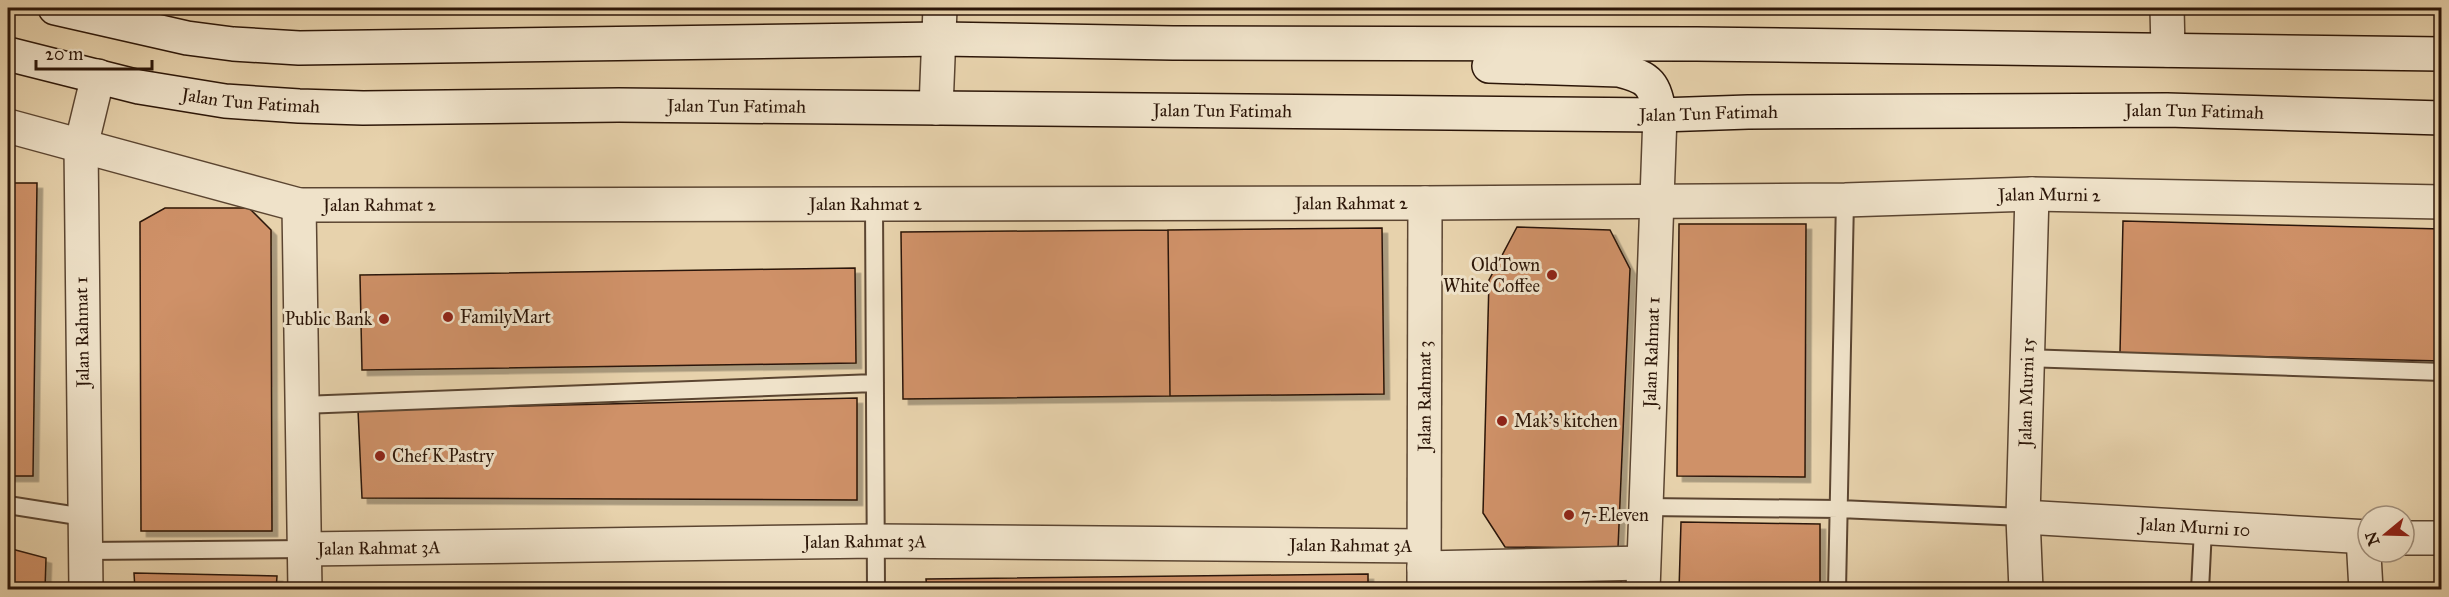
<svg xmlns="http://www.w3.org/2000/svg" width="2449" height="597" font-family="'IM FELL Great Primer',serif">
	<defs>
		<filter id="shadow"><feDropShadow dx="5.5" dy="5.5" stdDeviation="0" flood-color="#0004"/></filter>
	</defs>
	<rect width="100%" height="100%" fill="#e7d2ac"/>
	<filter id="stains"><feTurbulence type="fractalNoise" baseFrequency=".00333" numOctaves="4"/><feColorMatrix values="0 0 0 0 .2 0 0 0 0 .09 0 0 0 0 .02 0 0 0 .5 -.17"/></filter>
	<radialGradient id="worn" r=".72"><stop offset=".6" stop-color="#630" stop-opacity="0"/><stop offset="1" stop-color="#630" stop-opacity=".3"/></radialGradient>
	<path fill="#cf9167" stroke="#2c1608" stroke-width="1.5" filter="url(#shadow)" d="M8,183H37L33,476H8Z
		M165,208H249L271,230L272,531H141L140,222Z
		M2123,221L2442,229V361L2120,353Z
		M1679,224H1806L1805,477L1677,476Z
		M1517,227L1610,230L1630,269L1618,548L1505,547L1483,513L1489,280Z
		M1382,228L1384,394L1170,396L1168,230Z
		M1168,230L1170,396L903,399L901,232Z
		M855,268L856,363L362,370L360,275Z
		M857,398V500L362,498L358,410Z
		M1681,522L1820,524V590H1679Z
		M8,548L46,558L45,590H8Z
		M1621,572V590H1485L1484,576Z
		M134,573L277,576L276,590H135Z
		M1368,574V590H927L926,579Z
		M381,584H816V590H382Z"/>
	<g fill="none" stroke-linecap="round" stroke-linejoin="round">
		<g stroke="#5b4531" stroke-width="20">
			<path id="service" d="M874,204L876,590
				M2027,358L2442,372
				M302,405L875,383
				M8,505L84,517
				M1645,507L1839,509L2023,517
				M85,551L305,549
				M1837,590L1845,200
				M2200,590L2203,529"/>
		</g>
		<g stroke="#5b4531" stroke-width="36">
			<g id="minor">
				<path d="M2167,8L2168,50"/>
				<path d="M936,108L940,8"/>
				<path id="s1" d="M8,126L299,205L1425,203L1845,200L2032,194L2442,202"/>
				<path d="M299,205L305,590"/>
				<path id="s2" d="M2023,517L2368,537"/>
				<path d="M2363,537L2366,590"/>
				<path d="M2404,538H2442"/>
				<path id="s3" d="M305,549L876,541L1423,546"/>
				<path d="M1424,568L1643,563"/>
				<path d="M86,590L81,146L98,76"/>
				<path id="s4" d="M1424,590L1425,203"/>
				<path id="s5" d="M1643,590L1660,115"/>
				<path id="s6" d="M2026,590L2023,517L2032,194"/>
			</g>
		</g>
		<g stroke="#2c1608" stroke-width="36">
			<g id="secondary">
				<path d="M55,8L187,38L233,44L299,48L941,39L1173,43L1697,44L2442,54"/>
				<path id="s7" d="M8,54L139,87L225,101L299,106L363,108L619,105L1660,115L1748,112L2167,110L2442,118"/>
				<path d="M1489,66L1619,70C1651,78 1654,84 1660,115"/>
			</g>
		</g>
		<use href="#service" stroke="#efe2c9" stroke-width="16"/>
		<use href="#minor" stroke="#efe2c9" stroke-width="33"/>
		<use href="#secondary" stroke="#efe2c9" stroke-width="33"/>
	</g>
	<g fill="#8f2418" stroke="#efe2c9" stroke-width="2">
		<circle cx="1552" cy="275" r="6"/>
		<circle cx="448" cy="317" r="6"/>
		<circle cx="384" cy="319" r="6"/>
		<circle cx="1502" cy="421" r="6"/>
		<circle cx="380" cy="456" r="6"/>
		<circle cx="1569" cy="515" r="6"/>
	</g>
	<g text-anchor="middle" stroke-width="6" stroke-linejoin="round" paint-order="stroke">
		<g font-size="18" fill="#2c1608" stroke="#efe2c9">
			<text dy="6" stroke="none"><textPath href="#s7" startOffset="248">Jalan Tun Fatimah</textPath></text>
			<text dy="6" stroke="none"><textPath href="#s7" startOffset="734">Jalan Tun Fatimah</textPath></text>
			<text dy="6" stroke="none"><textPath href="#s7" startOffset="1220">Jalan Tun Fatimah</textPath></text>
			<text dy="6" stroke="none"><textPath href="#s7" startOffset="2192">Jalan Tun Fatimah</textPath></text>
			<text dy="6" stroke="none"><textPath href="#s7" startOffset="1706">Jalan Tun Fatimah</textPath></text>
			<text dy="6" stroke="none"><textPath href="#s1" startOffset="2052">Jalan Murni 2</textPath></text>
			<text dy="6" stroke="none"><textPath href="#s1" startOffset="1354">Jalan Rahmat 2</textPath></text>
			<text dy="6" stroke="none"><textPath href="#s1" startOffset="382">Jalan Rahmat 2</textPath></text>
			<text dy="6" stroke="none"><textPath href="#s1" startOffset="868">Jalan Rahmat 2</textPath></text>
			<text transform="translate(82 332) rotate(-91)" y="6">Jalan Rahmat 1</text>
			<text dy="6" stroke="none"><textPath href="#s5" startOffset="238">Jalan Rahmat 1</textPath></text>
			<text dy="6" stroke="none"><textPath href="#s6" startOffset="198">Jalan Murni 15</textPath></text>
			<text dy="6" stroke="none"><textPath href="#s4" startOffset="194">Jalan Rahmat 3</textPath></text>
			<text dy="6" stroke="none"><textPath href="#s2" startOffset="172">Jalan Murni 10</textPath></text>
			<text dy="6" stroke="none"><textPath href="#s3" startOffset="560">Jalan Rahmat 3A</textPath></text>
			<text dy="6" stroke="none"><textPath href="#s3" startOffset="1046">Jalan Rahmat 3A</textPath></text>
			<text dy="6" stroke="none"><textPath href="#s3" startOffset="74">Jalan Rahmat 3A</textPath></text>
		</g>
		<g font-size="18" fill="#2c1608" stroke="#efe2c9" text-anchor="start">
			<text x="1540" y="271" text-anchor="end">OldTown<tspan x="1540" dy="21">White Coffee</tspan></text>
			<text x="460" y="323">FamilyMart</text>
			<text x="372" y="325" text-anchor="end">Public Bank</text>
			<text x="1514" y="427">Mak's kitchen</text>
			<text x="392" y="462">Chef K Pastry</text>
			<text x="1581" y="521">7-Eleven</text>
		</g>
	</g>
	<rect width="2449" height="597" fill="none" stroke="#e7d2ac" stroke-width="30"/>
	<rect x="9" y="9" width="2431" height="579" fill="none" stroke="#2c1608" stroke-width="3"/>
	<rect x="15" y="15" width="2419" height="567" fill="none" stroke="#2c1608" stroke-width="1.5"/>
	<g transform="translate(2386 534) rotate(251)"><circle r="28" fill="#efe2c9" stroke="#a1907c" stroke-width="1.5"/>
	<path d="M0-4.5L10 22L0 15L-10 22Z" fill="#8f2418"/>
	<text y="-9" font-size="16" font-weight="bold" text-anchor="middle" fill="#2c1608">N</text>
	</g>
	<path d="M36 60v9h116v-9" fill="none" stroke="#2c1608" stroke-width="3"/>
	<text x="45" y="60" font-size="18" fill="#2c1608" stroke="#efe2c9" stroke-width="4.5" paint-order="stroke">20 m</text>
	<rect width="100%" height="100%" filter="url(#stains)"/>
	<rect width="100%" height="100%" fill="url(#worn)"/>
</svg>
